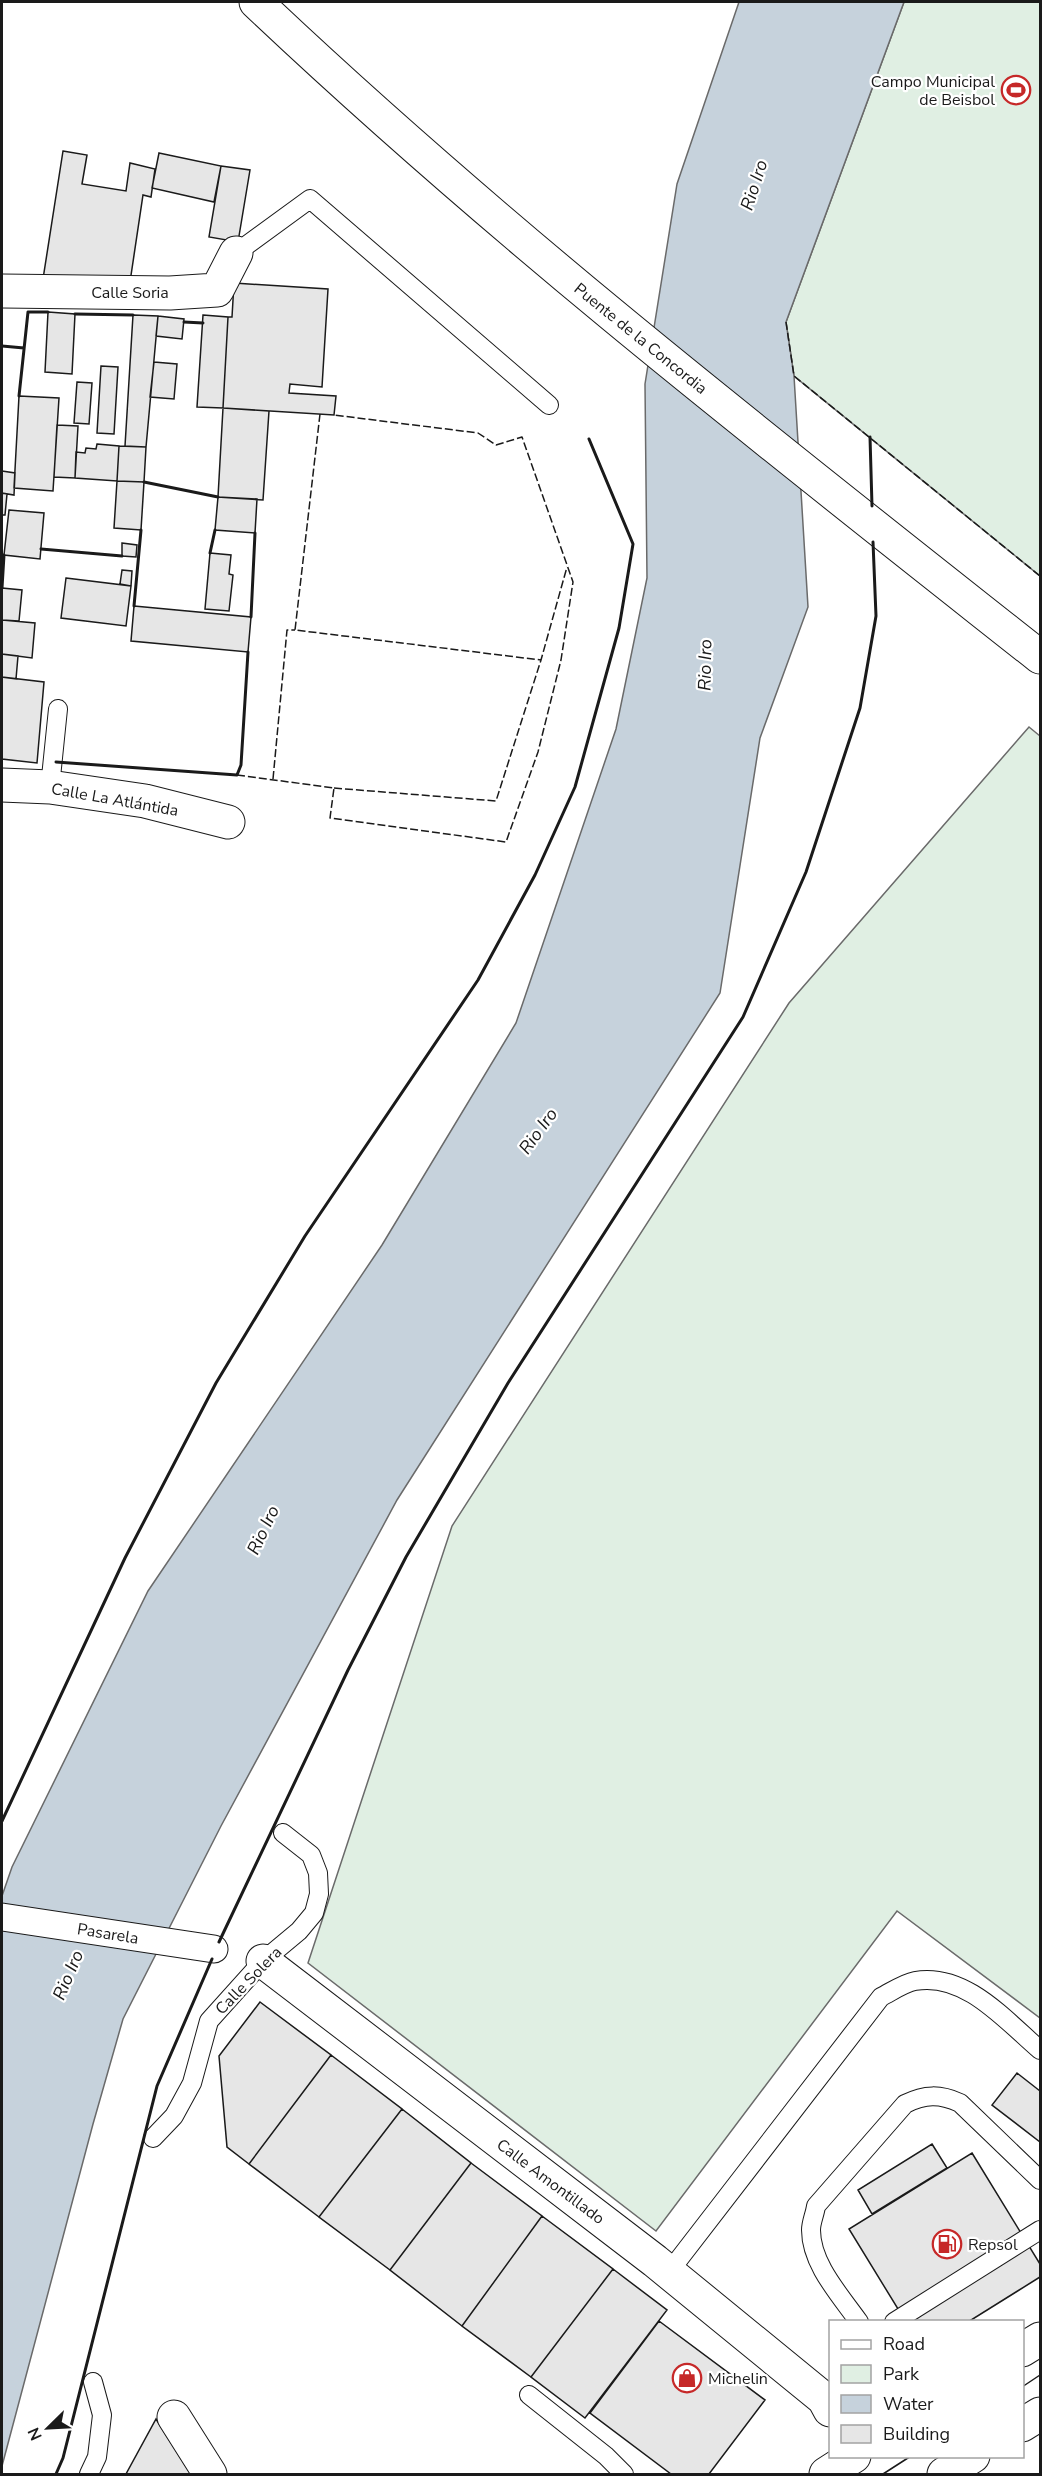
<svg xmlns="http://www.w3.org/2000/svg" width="1042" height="2476" font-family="'Nunito Sans',sans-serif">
	<rect width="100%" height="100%" fill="#fff"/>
	<path fill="#e0efe3" stroke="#6a6a6a" stroke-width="1.5" d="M904,2H1040V576L794,376L786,322Z
		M1029,727L1040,736V2018L897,1911L656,2231L308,1963L452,1526L789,1003Z"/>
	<path fill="#c6d2dc" stroke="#6a6a6a" stroke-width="1.5" d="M739,2H904L786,322L794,376L808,607L760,738L720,993L397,1500L221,1826L123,2019L93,2124L2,2466V1896L12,1867L148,1591L382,1245L516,1023L616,729L647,578L645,384L677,184Z"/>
	<path fill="#e6e6e6" stroke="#1a1a1a" stroke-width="1.5" d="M63,151L87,155L82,184L126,191L130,163L155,169L151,197L143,195L130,282L43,279Z
		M159,153L221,166L214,202L152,188Z
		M221,166L250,170L238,242L209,237Z
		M234,283L328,289L322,387L290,384L289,393L336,396L334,415L223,408L228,317H232Z
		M48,312L75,314L72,374L45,372Z
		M133,315L158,316L146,447L125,446Z
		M203,315L228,317L223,408L197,407Z
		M158,316L184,319L182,339L156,336Z
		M154,362L177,364L174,399L150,397Z
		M101,366L118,367L114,434L97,433Z
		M77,382L92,383L89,424L74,423Z
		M19,396L59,398L53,491L14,488Z
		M223,408L269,411L263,500L218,497Z
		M57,425L78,426L75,478L54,477Z
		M97,444L119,446L117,481L75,478L76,452L85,453L86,448L96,449Z
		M119,446L146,447L144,482L117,481Z
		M2,471L15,473L14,495L2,493Z
		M117,481L144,482L141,530L114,528Z
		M2,493L7,494L5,515H2Z
		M218,497L257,499L255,533L215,530Z
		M9,510L44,513L40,559L4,555Z
		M122,543L137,545L136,557L122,556Z
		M210,553L231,555L229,574L233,575L229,611L205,609Z
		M122,570L132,571L131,586L120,584Z
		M66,578L131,586L126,626L61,618Z
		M2,588L22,590L19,621L2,620Z
		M134,606L251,617L248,652L131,641Z
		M2,620L35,623L32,658L2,654Z
		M2,654L18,656L16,679L2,677Z
		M2,677L44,682L37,763L2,759Z
		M260,2002L331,2055L249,2164L227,2147L219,2056Z
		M331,2055L402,2109L319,2217L249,2164Z
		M1017,2073L1040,2091V2142L992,2105Z
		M402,2109L471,2163L390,2270L319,2217Z
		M932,2144L947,2168L872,2214L858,2190Z
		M972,2153L1040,2264V2277L968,2322H906L849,2229Z
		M471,2163L542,2216L462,2326L390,2270Z
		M542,2216L613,2269L531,2377L462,2326Z
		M613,2269L667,2310L585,2418L531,2377Z
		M659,2321L765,2400L709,2474H671L590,2413Z
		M156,2419L191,2474H126Z"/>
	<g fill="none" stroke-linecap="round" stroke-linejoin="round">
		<g stroke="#1a1a1a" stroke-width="20">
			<path id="service" d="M236,253L310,199L549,405
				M50,787L58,709
				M153,2138L174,2116L192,2083L209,2021L263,1961L299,1931L314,1913L319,1894L318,1873L311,1855L283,1833
				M669,2272L881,1997C891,1992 904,1983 915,1981C965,1972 1005,2020 1040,2050
				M859,2322C840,2295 811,2264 811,2230C811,2222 815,2214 816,2206L905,2104C925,2094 940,2094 960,2103L1040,2180
				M894,2322L1040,2230
				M529,2395L606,2456L624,2474
				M89,2474L97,2457L102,2415L93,2382"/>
		</g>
		<g stroke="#1a1a1a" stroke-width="29">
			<path id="pedestrian" d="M2,1917L214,1949"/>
		</g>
		<g stroke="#1a1a1a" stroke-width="35">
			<path id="minor" d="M2,291L170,293L217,290L236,253
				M2,785L50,787L145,801L228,822
				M263,1961L655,2261L824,2399L830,2410
				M174,2417L210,2474"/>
		</g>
		<g stroke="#1a1a1a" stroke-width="35">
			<path id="secondary" d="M256,2C503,236 773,446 1040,657
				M1022,2350L1040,2339
				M1022,2425L1040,2414
				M826,2474L854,2456
				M944,2474L973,2456"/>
		</g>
		<use href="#service" stroke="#fff" stroke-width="18"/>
		<use href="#pedestrian" stroke="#fff" stroke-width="27"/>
		<use href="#minor" stroke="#fff" stroke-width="33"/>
		<use href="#secondary" stroke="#fff" stroke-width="33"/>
		<path stroke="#1a1a1a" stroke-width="1.5" d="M1022,2387L1040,2375
			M883,2474L911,2456"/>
		<path stroke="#1a1a1a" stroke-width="1.5" stroke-dasharray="8 3" stroke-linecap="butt" d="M786,322L794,376L1040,576
			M320,414L295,630L541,660
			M237,775L334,788L330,818L506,842L538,752L561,660L573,582L522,437L496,445L478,433L334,415
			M273,779L287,630H295
			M334,788L496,801L541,660L567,567"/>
		<path stroke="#1a1a1a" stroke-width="3" d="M75,314L133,315
			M184,322L203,323
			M2,346L24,348
			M19,396L28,312H48
			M870,437L872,506
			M144,482L218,497
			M41,549L122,556
			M210,553L215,530
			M2,588L4,555
			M134,606L141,530
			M251,617L255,533
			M56,762L237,775L241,765L248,652
			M2,1821L125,1558L216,1383L305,1236L478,980L535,875L575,787L619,628L633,544L589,439
			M219,1942L348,1670L406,1557L508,1383L743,1017L806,872L860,708L876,616L873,542
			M56,2474L63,2458L157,2086L212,1959"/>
	</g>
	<defs>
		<g id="stadium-ring" transform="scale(1.5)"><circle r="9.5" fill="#fff" stroke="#c62828" stroke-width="1.5"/><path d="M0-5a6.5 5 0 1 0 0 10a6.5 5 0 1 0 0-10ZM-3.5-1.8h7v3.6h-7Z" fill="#c62828"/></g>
		<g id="fuel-ring" transform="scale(1.5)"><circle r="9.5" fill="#fff" stroke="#c62828" stroke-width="1.5"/><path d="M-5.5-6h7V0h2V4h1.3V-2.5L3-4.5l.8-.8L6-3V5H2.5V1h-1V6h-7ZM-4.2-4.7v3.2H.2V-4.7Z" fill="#c62828"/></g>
		<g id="shop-ring" transform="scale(1.5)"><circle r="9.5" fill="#fff" stroke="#c62828" stroke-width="1.5"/><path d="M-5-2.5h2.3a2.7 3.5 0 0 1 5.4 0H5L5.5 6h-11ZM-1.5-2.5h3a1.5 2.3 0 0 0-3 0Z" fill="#c62828"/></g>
	</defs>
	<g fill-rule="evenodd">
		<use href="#stadium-ring" x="1016" y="90"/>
		<use href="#fuel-ring" x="947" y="2244"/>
		<use href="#shop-ring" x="687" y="2378"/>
	</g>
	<g text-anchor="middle" stroke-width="4.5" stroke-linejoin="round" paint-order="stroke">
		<g font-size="16" fill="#1a1a1a" stroke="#fff" text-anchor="start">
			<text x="995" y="87" text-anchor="end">Campo Municipal<tspan x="995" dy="18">de Beisbol</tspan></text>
			<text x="968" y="2250">Repsol</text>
			<text x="708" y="2384">Michelin</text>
		</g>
		<g font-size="16" fill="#1a1a1a" stroke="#fff">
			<text x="130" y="298">Calle Soria</text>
			<text transform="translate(641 338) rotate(39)" y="6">Puente de la Concordia</text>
			<text transform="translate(115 799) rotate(10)" y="6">Calle La Atlántida</text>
			<text transform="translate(108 1933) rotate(9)" y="6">Pasarela</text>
			<text transform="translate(248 1980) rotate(-46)" y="6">Calle Solera</text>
			<text transform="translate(551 2181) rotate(37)" y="6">Calle Amontillado</text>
		</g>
		<g font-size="18" font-style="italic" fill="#1a1a1a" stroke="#fff">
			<text transform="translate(754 185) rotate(-72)" y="6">Rio Iro</text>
			<text transform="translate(705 665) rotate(-89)" y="6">Rio Iro</text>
			<text transform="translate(538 1131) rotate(-54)" y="6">Rio Iro</text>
			<text transform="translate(263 1530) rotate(-65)" y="6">Rio Iro</text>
			<text transform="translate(68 1975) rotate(-67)" y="6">Rio Iro</text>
		</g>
	</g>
	<rect width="1042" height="2476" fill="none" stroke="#1a1a1a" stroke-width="6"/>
	<rect x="829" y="2320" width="195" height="138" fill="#ffffff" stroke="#a3a3a3" stroke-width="1.5"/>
	<rect x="841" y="2340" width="30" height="9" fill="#ffffff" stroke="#a3a3a3" stroke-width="1.5"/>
	<text x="883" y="2350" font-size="18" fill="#1a1a1a">Road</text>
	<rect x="841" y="2365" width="30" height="18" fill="#e0efe3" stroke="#a3a3a3" stroke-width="1.5"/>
	<text x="883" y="2380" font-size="18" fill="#1a1a1a">Park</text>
	<rect x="841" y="2395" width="30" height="18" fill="#c6d2dc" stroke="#a3a3a3" stroke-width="1.5"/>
	<text x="883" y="2410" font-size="18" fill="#1a1a1a">Water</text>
	<rect x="841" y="2425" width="30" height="18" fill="#e6e6e6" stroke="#a3a3a3" stroke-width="1.5"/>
	<text x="883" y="2440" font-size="18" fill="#1a1a1a">Building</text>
	<g transform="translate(48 2428) rotate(246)" stroke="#ffffff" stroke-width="4.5" paint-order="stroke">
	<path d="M0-4.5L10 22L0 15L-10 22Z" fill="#1a1a1a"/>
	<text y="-9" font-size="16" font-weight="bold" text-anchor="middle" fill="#1a1a1a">N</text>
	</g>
</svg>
